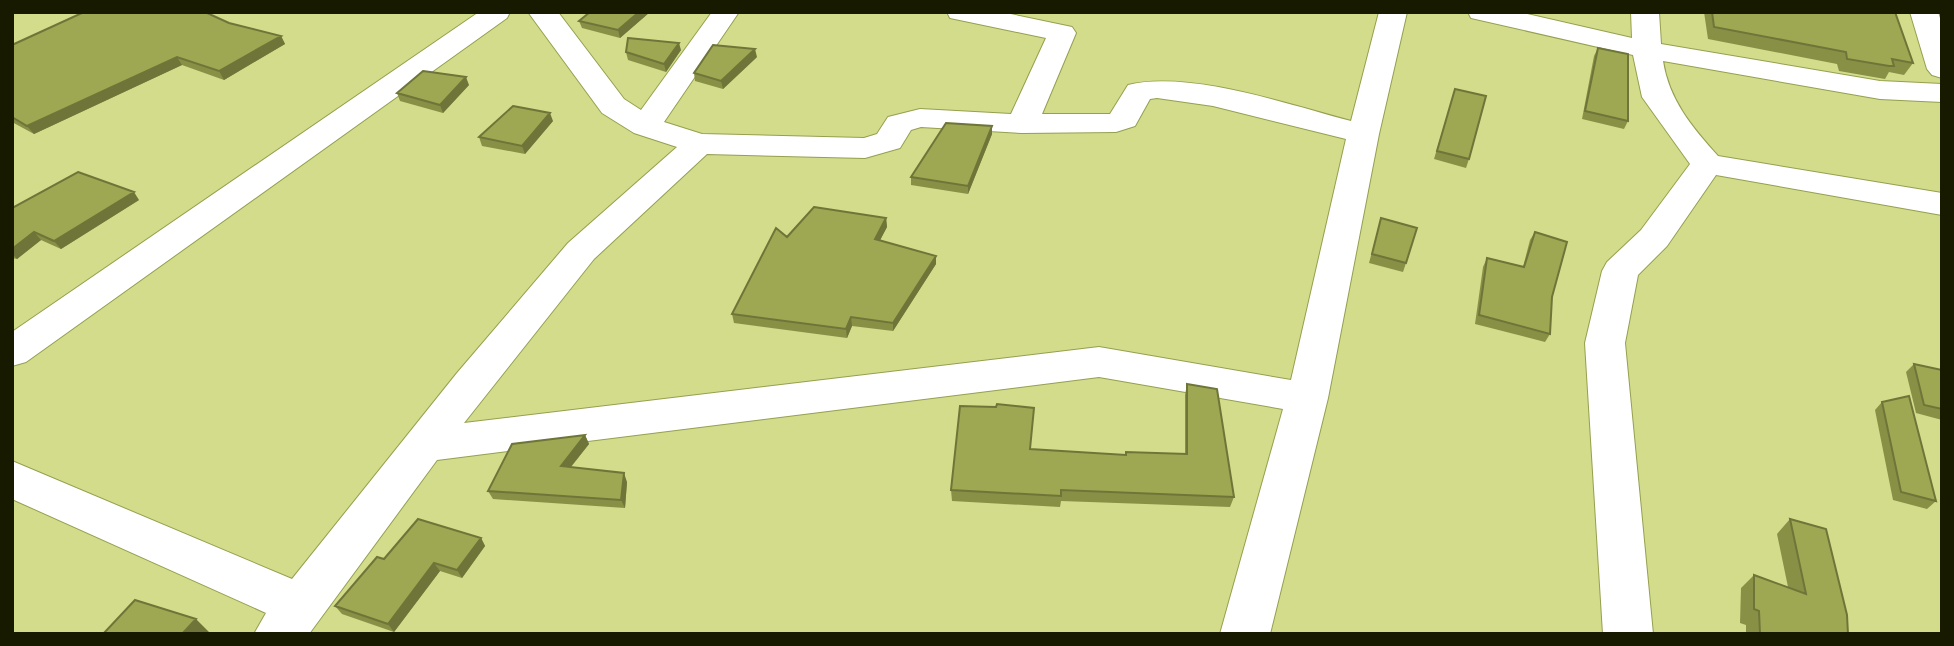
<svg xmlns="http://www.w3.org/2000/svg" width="1954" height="646" font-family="Commissioner,sans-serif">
	<rect width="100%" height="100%" fill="#d2dc8a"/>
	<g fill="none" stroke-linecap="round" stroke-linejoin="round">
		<g stroke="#969f4f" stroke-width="2">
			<path id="minor" d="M479,12H510L507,18L26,362L12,366V332Z
				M528,12H558L624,99L641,110L712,12H739L664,122L702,134L864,138L877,134L888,117L920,109L1011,114L1046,38L950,18L947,12H1001L1072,27L1076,33L1042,114H1110L1128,85C1189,70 1290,105 1351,121L1379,12H1407L1379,134L1328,398L1270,634H1220L1283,409L1099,377L437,460L309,634H254L266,613L12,499V461L292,579L457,373L568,243L677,147L634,133L602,113ZM1157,98L1213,106L1346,139L1291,380L1099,347L464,423L594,259L707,154L865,158L900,148L911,130L921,127L1022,133L1116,132L1135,126L1150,99Z
				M1468,12H1518L1632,38L1631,12H1659L1661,44L1880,81L1942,84V102L1880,99L1663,61C1669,100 1692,127 1718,156L1942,193V215L1716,175L1667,246L1638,275L1625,343L1653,634H1603L1585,343L1602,271L1607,262L1641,230L1690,164L1642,97L1633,55L1471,18Z
				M1910,12H1938L1942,24V78L1932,75L1927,69Z"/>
		</g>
		<use href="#minor" fill="#fff" fill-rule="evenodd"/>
	</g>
	<path fill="#889046" d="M650,12L620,38L582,28L579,21Z
		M1704,12H1895L1913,63L1904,75L1889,72L1885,79L1839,71L1837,64L1708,39Z
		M229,23L281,36L285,44L224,80L182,65L34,134L12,122V45Z
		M1598,48L1628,121L1624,129L1582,119L1594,56Z
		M681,50L666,72L628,60L626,52Z
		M757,57L723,89L695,81L694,73Z
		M469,85L443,113L400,101L397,93Z
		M1455,89L1469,159L1466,168L1434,159Z
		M553,121L525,154L482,146L479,137Z
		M992,126V134L968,194L911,185V177Z
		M139,200L61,249L41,240L17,259L12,258V208Z
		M886,218L887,227L880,240L936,256V264L893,331L852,326L847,338L734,323L732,314Z
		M1381,218L1406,263L1403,272L1369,263Z
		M1535,232L1552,297L1550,334L1545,342L1475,324L1483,267L1487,258L1523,267L1530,240Z
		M1914,364L1942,370V420L1916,413L1906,372Z
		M1187,384L1234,497L1230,507L1061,501L1060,507L952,501L951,490L1125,455L1185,454V395Z
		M1882,402L1936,501L1927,509L1893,500L1875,410Z
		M585,435L589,444L571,467L627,482L625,508L493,499L488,491Z
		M1790,519L1848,634H1746V625L1740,623L1741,588L1754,575L1788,587L1777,534Z
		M481,538L485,546L462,578L440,571L394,632L342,614L335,606L384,559Z"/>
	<path fill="#6f7539" d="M639,12H650L620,38L618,30Z
		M281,36L285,44L224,80L219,71Z
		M679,43L681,50L666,72L664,64Z
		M755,49L757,57L723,89L721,81Z
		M177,57L182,65L34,134L27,126Z
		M466,77L469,85L443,113L440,105Z
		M550,113L553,121L525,154L522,146Z
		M992,126V134L968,194V186Z
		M134,192L139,200L61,249L54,241Z
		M886,218L887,227L876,248L875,239Z
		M34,232L41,240L17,259L12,253V249Z
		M936,256V264L893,331V323Z
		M851,317L852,326L847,338L846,329Z
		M585,435L589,444L565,474L561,466Z
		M624,473L627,482L625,508L621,500Z
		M481,538L485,546L462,578L457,570Z
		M434,563L440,571L394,632L388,624Z
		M196,619L210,633V634H182Z"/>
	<path fill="#9ea751" stroke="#6f7539" stroke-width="2" d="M84,12H205L229,23L281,36L219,71L177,57L27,126L12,117V45Z
		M590,12H639L618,30L579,21Z
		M1712,12H1895L1913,63L1892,59L1894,66H1889L1847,59L1846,52L1714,27Z
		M628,38L679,43L664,64L626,52Z
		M713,45L755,49L721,81L694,73Z
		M1598,48L1628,54V121L1585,111Z
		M423,71L466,77L440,105L397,93Z
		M1455,89L1486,96L1469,159L1437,151Z
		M513,106L550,113L522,146L479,137Z
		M946,123L992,126L968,186L911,177Z
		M78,172L134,192L54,241L34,232L12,249V208Z
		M814,207L886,218L875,239L936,256L893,323L851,317L846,329L732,314L776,228L787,237Z
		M1381,218L1417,228L1406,263L1372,254Z
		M1535,232L1567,242L1552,297L1550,334L1479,315L1487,258L1524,267Z
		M1914,364L1942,370V409L1924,405Z
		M1187,384L1217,389L1234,497L1061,490V496L951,490L960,406L996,407L997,404L1034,408L1030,449L1126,455V452L1187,454Z
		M1909,396L1936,501L1901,492L1882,402Z
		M585,435L561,466L624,473L621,500L488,491L512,444Z
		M418,519L481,538L457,570L434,563L388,624L335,606L377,557L384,559Z
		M1790,519L1826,529L1847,615L1848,634H1760L1759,611L1754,609V575L1806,594Z
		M135,600L196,619L182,634H103Z"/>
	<rect width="1954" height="646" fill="none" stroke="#181a00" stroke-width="28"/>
</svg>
